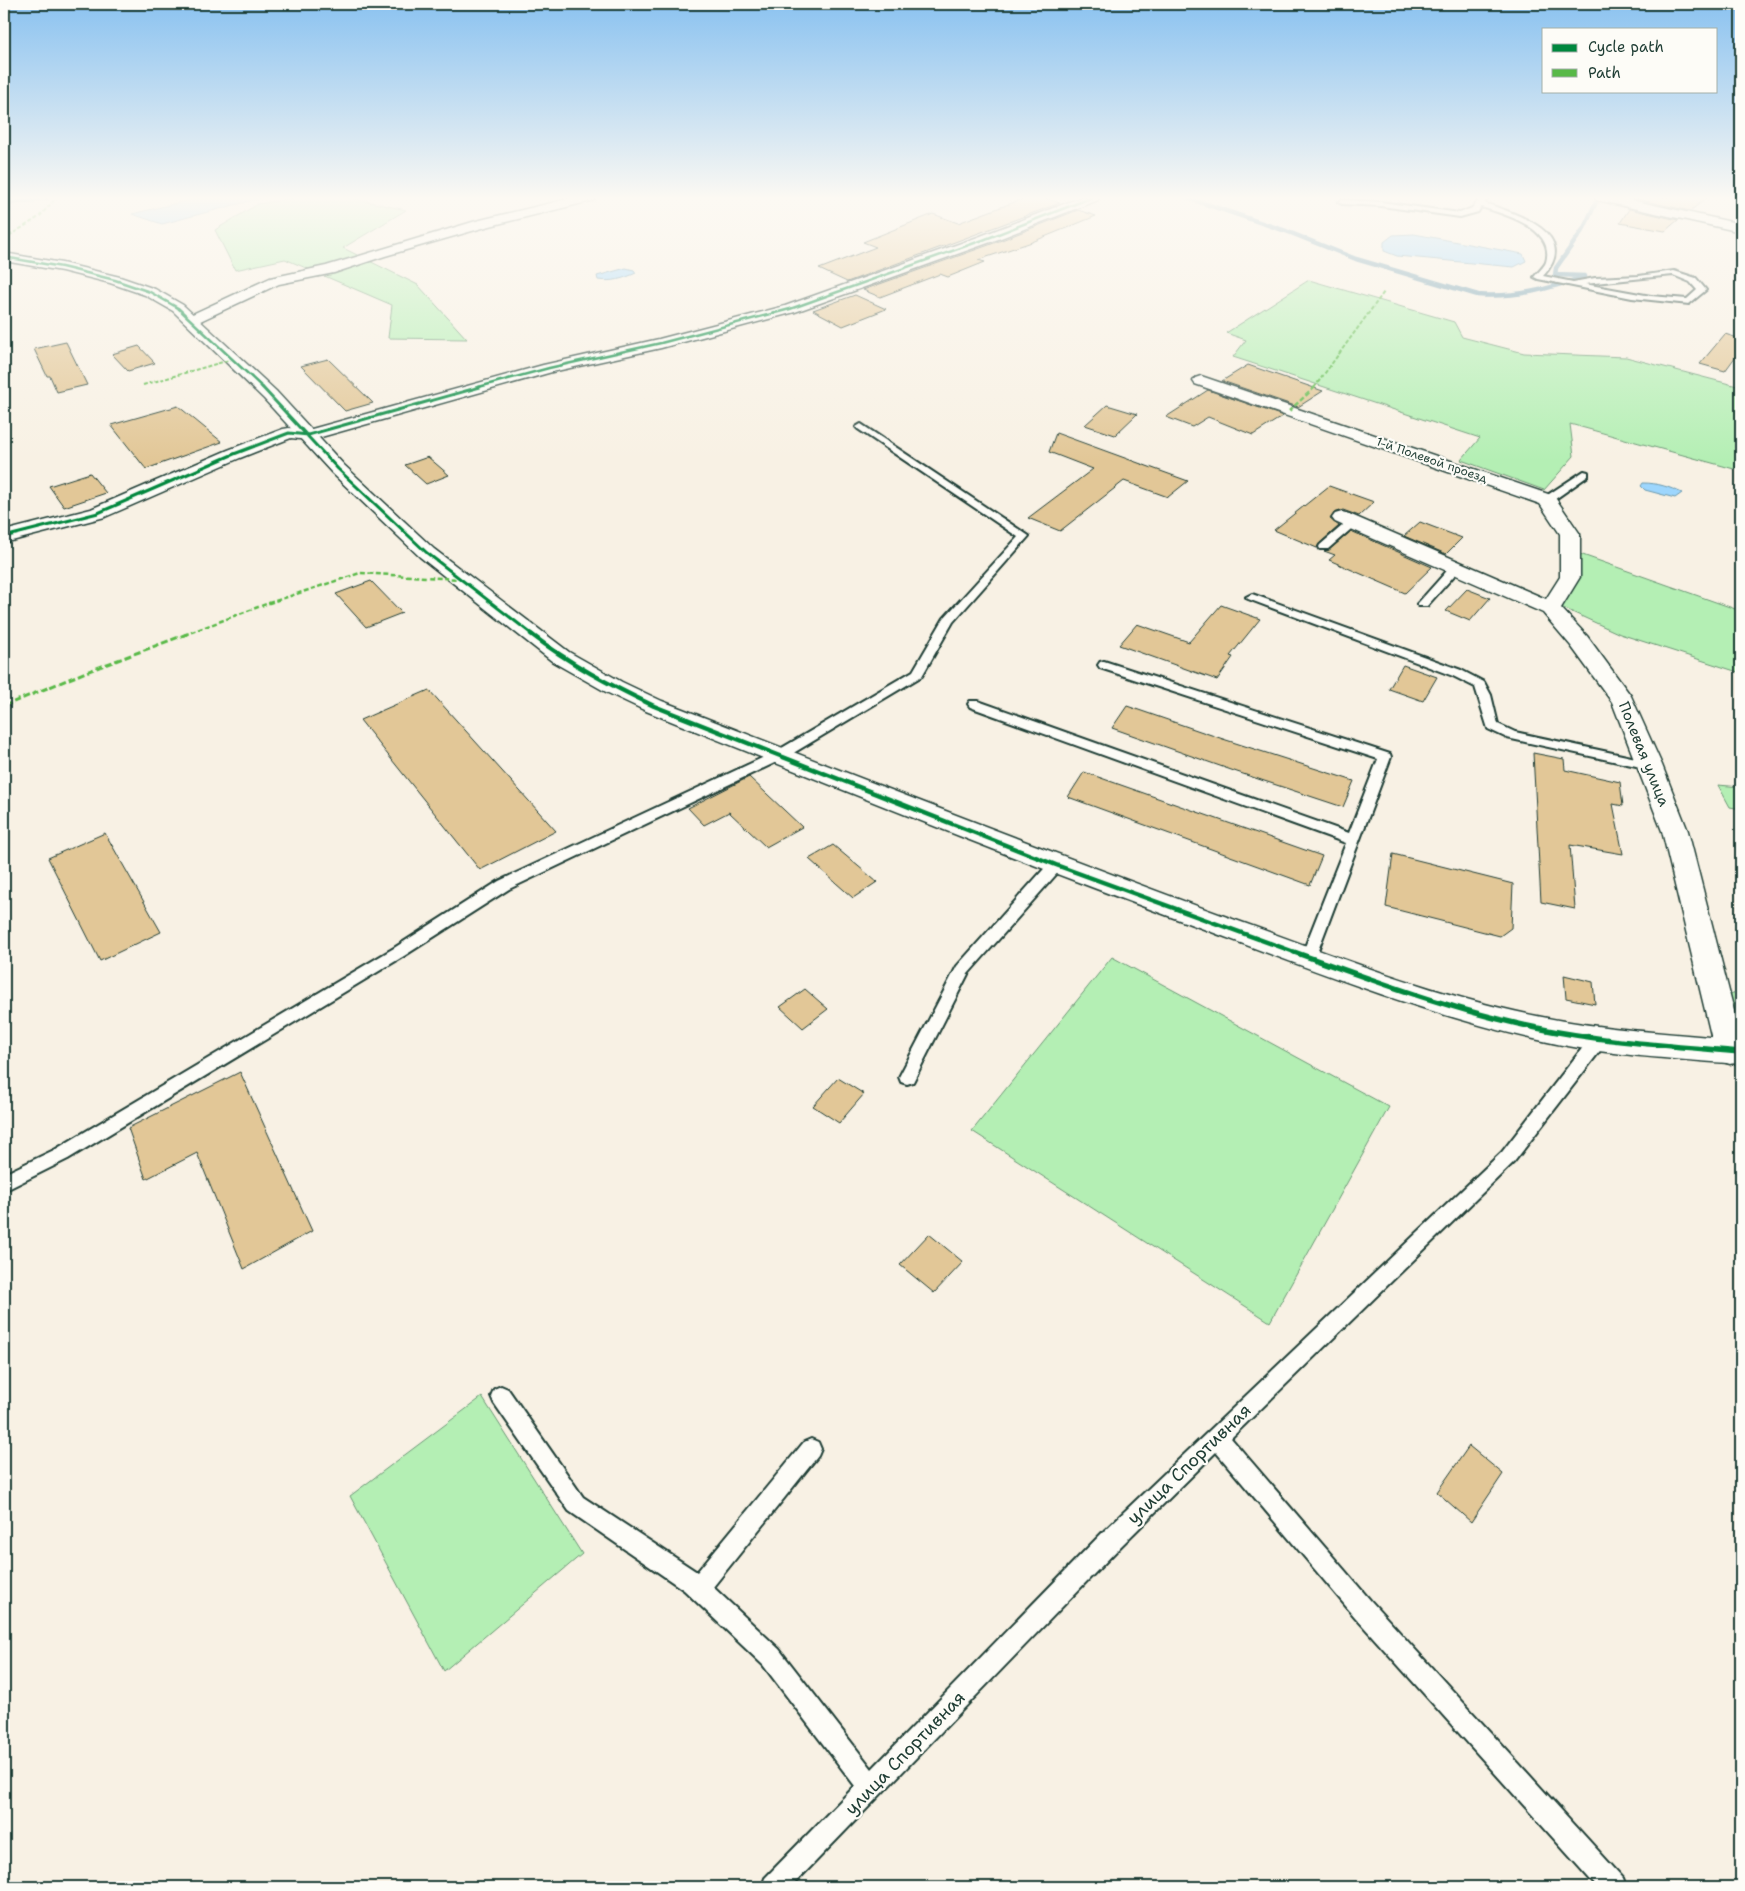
<svg xmlns="http://www.w3.org/2000/svg" width="1745" height="1891" font-family="'Shantell Sans',sans-serif">
	<rect width="100%" height="100%" fill="#f8f1e4"/>
	<filter id="ink" filterUnits="userSpaceOnUse"><feTurbulence type="fractalNoise" baseFrequency=".02" numOctaves="2"/><feDisplacementMap in="SourceGraphic" scale="10" xChannelSelector="R" yChannelSelector="G"/><feConvolveMatrix kernelMatrix="1 2 1 2 8 2 1 2 1" color-interpolation-filters="sRGB"/></filter>
	<g filter="url(#ink)">
		<path fill="#b4efb4" stroke="#6a9674" d="M299,197H347L406,210L343,248L418,285L467,339L388,338L392,305L285,259L235,270L215,230L258,204Z
			M1309,280L1454,322L1462,337L1524,353L1626,357L1741,387V464L1734,469L1570,424L1574,456L1544,490L1461,460L1480,438L1233,357L1246,340L1226,333Z
			M1577,553L1741,611V673L1620,634L1561,607Z
			M1718,785L1741,787V809L1730,807Z
			M1112,957L1389,1107L1270,1322L972,1131Z
			M1741,991V1022L1734,1016L1729,994Z
			M482,1397L582,1554L444,1671L350,1496Z"/>
		<path fill="#9dd6fd" stroke="#6b99ad" d="M202,197H265L162,224L132,214Z
			M1414,234L1523,254L1526,261L1514,267L1397,256L1384,251V242L1393,235Z
			M626,268L634,270L636,273C623,279 612,282 598,280L597,276Z
			M1643,483C1658,483 1669,487 1682,493L1675,498L1645,490L1641,486Z"/>
		<g fill="none" stroke-linecap="round" stroke-linejoin="round">
			<path stroke="#6b99ad" stroke-width="4.5" d="M1185,197L1286,231L1356,259L1478,295C1515,298 1550,289 1585,276L1555,275L1556,268L1584,228L1597,200
				M1631,198L1643,200
				M4,204L47,198"/>
		</g>
		<path fill="#e2c797" stroke="#1f3d34" d="M1028,197H1041L1060,203L847,282L819,269L876,247L863,242L933,214L958,223Z
			M1638,197H1708L1690,211L1636,199Z
			M1629,209L1678,220L1665,231L1620,223Z
			M1078,210L1096,216L1032,242L978,260L985,262L948,277L940,274L880,297L863,290L989,245Z
			M855,295L886,309L843,326L813,310Z
			M1725,334L1741,339V349L1725,371L1700,364Z
			M66,342L87,385L57,392L50,376H47L34,349Z
			M139,346L155,363L128,371L112,354Z
			M328,359L373,403L345,411L301,366Z
			M1248,365L1323,391L1298,407L1222,381Z
			M1208,390L1283,416L1253,435L1208,417L1192,427L1166,417Z
			M1107,405L1137,414L1115,435L1085,425Z
			M178,406L222,442L146,469L111,425Z
			M1056,433L1188,481L1168,497L1124,481L1060,531L1028,518L1093,469L1049,452Z
			M428,457L449,475L426,484L405,465Z
			M90,473L106,493L64,507L49,486Z
			M1329,486L1374,502L1359,516L1343,510L1334,513L1330,519L1339,526L1319,544L1317,548L1274,530Z
			M1420,522L1462,538L1446,554L1404,536Z
			M1351,531L1432,567L1405,593L1329,560L1335,555L1324,551L1329,550Z
			M371,581L402,613L366,627L336,594Z
			M1467,589L1490,598L1470,621L1446,611Z
			M1221,605L1260,619L1230,656L1233,657L1217,680L1119,645L1137,624L1189,642Z
			M1403,665L1437,677L1423,701L1389,689Z
			M429,690L556,831L480,870L360,720Z
			M1127,706L1223,739L1354,781L1343,807L1237,772L1112,728Z
			M1533,753L1564,759L1565,770L1620,782L1623,806L1613,804L1623,854L1570,845L1575,909L1541,902Z
			M1084,772L1322,856L1310,885L1068,797Z
			M749,777L802,827L766,847L729,812L704,825L688,808Z
			M105,833L161,932L100,961L48,858Z
			M833,845L877,882L853,898L809,859Z
			M1393,854L1513,884L1511,928L1500,936L1386,907Z
			M1564,975L1593,982L1595,1004L1566,998Z
			M805,989L828,1009L803,1028L780,1007Z
			M240,1072L312,1231L244,1269L197,1153L146,1179L128,1128Z
			M838,1078L864,1094L839,1123L813,1106Z
			M929,1234L963,1262L934,1293L900,1265Z
			M1469,1446L1503,1474L1471,1522L1437,1492Z"/>
		<g fill="none" stroke-linecap="round" stroke-linejoin="round">
			<g stroke="#1f3d34" stroke-width="4">
				<path id="lane" d="M1482,197H1489L1484,203C1515,213 1582,234 1543,276L1573,282L1595,278L1639,276L1674,271L1696,278L1706,290L1689,304L1632,298L1538,279L1534,277C1538,272 1544,267 1546,262C1556,228 1504,214 1481,207L1478,212L1460,217L1381,206L1342,204L1338,202L1342,200L1381,202L1460,213L1472,208ZM1673,275L1690,282L1697,290L1687,299L1651,296L1585,284Z
					M861,424L1029,536L953,622L922,676L785,758L509,889L404,956L68,1159L4,1191V1174L56,1149L394,948L499,881L775,752L913,671L944,618L1018,537L858,429L856,427Z
					M1584,471L1588,472V476L1551,502H1543L1542,500L1543,498Z
					M1353,519L1358,522L1357,524L1328,549H1320L1319,547L1320,545L1349,520Z
					M1457,563L1461,564L1462,566L1461,568L1427,606H1419L1417,604L1419,602L1453,564Z
					M1252,594L1461,670L1484,682L1491,695L1498,724L1515,732L1650,761L1655,762L1657,765L1655,768L1650,769L1507,738L1488,729L1475,687L1453,676L1248,599L1246,597Z
					M1104,661L1390,754L1391,757L1314,961L1309,963L1304,961L1301,957L1346,843L970,707L968,704L970,701H978L1349,833L1378,759L1100,668L1098,665L1100,662Z
					M1056,860L1061,861L1063,865L1061,869L968,974L913,1082L907,1084L901,1082L899,1077L957,966L1051,861Z
					M1600,1031L1606,1033L1608,1038L1606,1043L1514,1162L1231,1438L1371,1601L1623,1878L1626,1887H1597L1355,1617L1216,1452L1121,1546L791,1887H762L765,1878L855,1786L763,1665L684,1590L569,1511L494,1403L491,1396L494,1389L501,1386L508,1389L583,1497L697,1572L804,1442L811,1439L818,1442L821,1449L818,1456L713,1587L779,1649L872,1769L1105,1530L1502,1152L1594,1033Z"/>
			</g>
			<g stroke="#1f3d34" stroke-width="3">
				<path id="street" d="M576,197H596L595,200L486,227L385,256L334,273L279,284L196,323H186L183,320L186,317L270,278L326,266L476,221Z
					M1082,197H1099L1098,200L988,243L795,312L661,348L552,372L314,439L308,440L291,438L240,458L105,517L4,543V531L91,509L228,450L283,429L289,428L308,430L543,365L659,339L785,306L978,237Z
					M1595,197H1617L1741,224V232L1601,201L1596,200Z
					M1201,376L1554,496L1580,534V577L1561,608L1587,636L1631,696L1662,765L1688,831L1741,1038L1740,1061L1730,1064L1720,1061L1715,1052L1662,831L1612,702L1571,646L1543,613L1335,522L1332,518L1335,514L1342,512L1349,514L1546,599L1560,577V534L1540,504L1195,384L1193,381L1195,378Z"/>
			</g>
			<g stroke="#1f3d34" stroke-width="3">
				<path id="secondary" d="M4,253L62,263L120,277L155,289L183,305L276,391L344,465L434,549L569,652L622,682L662,701C850,774 1038,848 1227,917C1329,953 1431,995 1537,1016C1604,1030 1673,1033 1741,1040V1064C1673,1059 1601,1055 1534,1039C1423,1013 1315,971 1209,931C1020,862 833,786 646,711L606,692L553,662L420,557L332,473L264,399L173,311L145,295L110,283L62,271L4,261Z"/>
			</g>
			<use href="#lane" fill="#fdfcf7" fill-rule="evenodd"/>
			<use href="#street" fill="#fdfcf7" fill-rule="evenodd"/>
			<use href="#secondary" fill="#fdfcf7" fill-rule="evenodd"/>
			<path stroke="#58b947" stroke-width="2" stroke-dasharray="4 2" stroke-linecap="butt" d="M4,239L39,217L57,197
				M143,385L233,359
				M1314,388L1384,292"/>
			<path stroke="#58b947" stroke-width="2.5" stroke-dasharray="5 2.5" stroke-linecap="butt" d="M1289,411L1315,387
				M184,635L266,604L360,573L458,579"/>
			<path stroke="#58b947" stroke-width="3" stroke-dasharray="7 3" stroke-linecap="butt" d="M4,706L86,672L187,634"/>
			<g stroke="#fdfcf7" stroke-width="4.5">
				<path id="cycleway-far3" d="M4,257L62,267L115,280L150,292L178,308L263,388
					M475,388L549,368L661,343L790,309L983,240L1093,197"/>
			</g>
			<g stroke="#fdfcf7" stroke-width="5">
				<path id="cycleway-far2" d="M262,387L338,469L427,553L533,635
					M4,537L98,513L234,454L289,433L308,435L480,387"/>
			</g>
			<g stroke="#fdfcf7" stroke-width="7">
				<path id="cycleway-far1" d="M531,634C570,664 610,685 654,706L1056,865L1297,953"/>
			</g>
			<g stroke="#fdfcf7" stroke-width="9">
				<path id="cycleway" d="M1294,952C1373,980 1454,1011 1537,1028C1604,1042 1673,1046 1741,1052"/>
			</g>
			<use href="#cycleway-far3" stroke="#00873e" stroke-width="2.5"/>
			<use href="#cycleway-far2" stroke="#00873e" stroke-width="3"/>
			<use href="#cycleway-far1" stroke="#00873e" stroke-width="4.5"/>
			<use href="#cycleway" stroke="#00873e" stroke-width="5.5"/>
		</g>
	</g>
	<linearGradient id="sky" x2="0" y2="1"><stop stop-color="#8ac2f0"/><stop offset="0.43" stop-color="#fcf9f3"/><stop offset="1" stop-color="#fcf9f3" stop-opacity="0"/></linearGradient>
	<rect width="1745" height="461" fill="url(#sky)"/>
	<g text-anchor="middle" stroke-width="4.5" stroke-linejoin="round" paint-order="stroke">
		<g font-size="12" fill="#1f3d34" stroke="#fdfcf7">
			<text transform="translate(1432 460) rotate(19)" y="4">1-й Полевой проезд</text>
		</g>
		<g font-size="15" fill="#1f3d34" stroke="#fdfcf7">
			<text transform="translate(1644 754) rotate(68)" y="5">Полевая улица</text>
		</g>
		<g font-size="18" fill="#1f3d34" stroke="#fdfcf7">
			<text transform="translate(1189 1464) rotate(-44)" y="6">улица Спортивная</text>
			<text transform="translate(905 1753) rotate(-46)" y="6">улица Спортивная</text>
		</g>
	</g>
	<rect width="1745" height="1891" fill="none" stroke="#fdfcf7" stroke-width="20"/>
	<rect x="10" y="10" width="1725" height="1871" fill="none" stroke="#1f3d34" stroke-width="2" filter="url(#ink)"/>
	<rect x="1542" y="28" width="175" height="65" fill="#fdfcf7" stroke="#a4b0a9"/>
	<rect x="1552" y="44" width="25" height="8" fill="#00873e" stroke="#a4b0a9"/>
	<text x="1588" y="52" font-size="15" fill="#1f3d34">Cycle path</text>
	<rect x="1552" y="69" width="25" height="8" fill="#58b947" stroke="#a4b0a9"/>
	<text x="1588" y="78" font-size="15" fill="#1f3d34">Path</text>
</svg>
